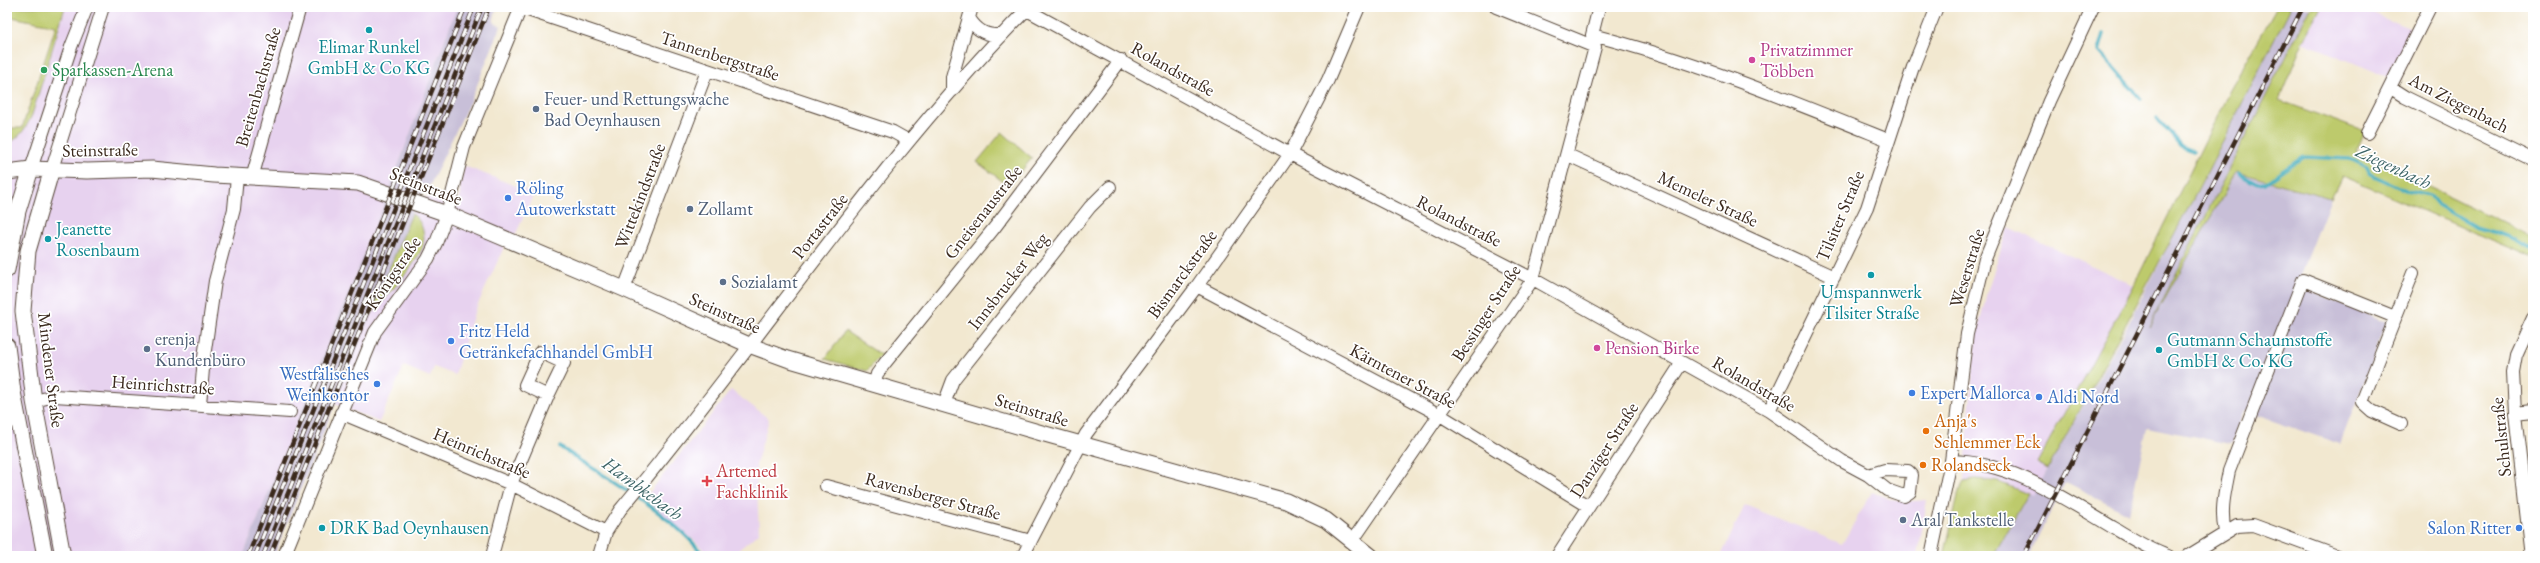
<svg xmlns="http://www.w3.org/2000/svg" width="2540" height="563" font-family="'EB Garamond',serif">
	<rect width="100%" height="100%" fill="#fff"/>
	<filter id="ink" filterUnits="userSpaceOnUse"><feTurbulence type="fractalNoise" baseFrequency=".025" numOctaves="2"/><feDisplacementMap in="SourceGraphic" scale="8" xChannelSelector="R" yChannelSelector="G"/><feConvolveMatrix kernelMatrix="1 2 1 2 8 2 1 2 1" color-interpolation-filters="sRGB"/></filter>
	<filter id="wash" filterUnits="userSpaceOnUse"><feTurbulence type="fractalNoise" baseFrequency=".012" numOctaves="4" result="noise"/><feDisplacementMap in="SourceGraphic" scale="16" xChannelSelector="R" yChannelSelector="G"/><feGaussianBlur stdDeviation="0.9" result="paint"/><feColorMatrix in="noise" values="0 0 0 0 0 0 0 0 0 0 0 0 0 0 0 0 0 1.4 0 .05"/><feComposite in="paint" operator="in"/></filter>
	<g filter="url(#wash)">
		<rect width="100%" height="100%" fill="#f2e8d0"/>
		<path fill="#e7d2ef" d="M65,7H457L384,204L243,556H7V144L16,138L25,128L32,115Z
			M2321,7H2355L2412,29L2388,77L2303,42Z
			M464,166L534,193L515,236L510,234L474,313L455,375L434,367L430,377L404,366L379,422L335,404L369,317L423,247L422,227L412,214L418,197H438L460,202V184Z
			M2008,227L2134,285L2037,463L2048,469L2033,497L1999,482L1979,479L1964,482L1975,341L1987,292Z
			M731,390L769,419L756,465L759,533L731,556H709L697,543L645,498Z
			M1872,492L1890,499L1912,501L1927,500L1918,556H1721L1745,505L1842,544Z"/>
		<path fill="#c8bfd8" d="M457,7H497L493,22L501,26L473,95L430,185L418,197L274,556H243L384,204Z
			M2291,7H2311L2157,311L2236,172L2331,198L2297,285L2387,322L2340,444L2244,411L2231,444L2147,427L2129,514L2066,482L2028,556H1993L2028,494L2033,496L2131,319Z"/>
		<path fill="#bdca6c" stroke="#7c7a45" d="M7,7H65L32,115C26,128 20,138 7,144V128H22L56,26L7,16Z
			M2277,7H2291L2198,190L2048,469L2037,463L2134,285L2230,90Z
			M2311,7H2321L2303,42L2279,100L2365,132L2356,151L2526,234L2533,239V258L2342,176L2331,198L2236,172L2149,327Z
			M1002,132L1032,158L1009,186L977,162Z
			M412,214C422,220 426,235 423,246C418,264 382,301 369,317Z
			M845,331L881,355L867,371L825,359Z
			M1979,479L1999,482L2028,494L1993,556H1944L1959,491L1964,482Z"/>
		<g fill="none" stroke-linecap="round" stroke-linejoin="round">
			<path stroke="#3eabbd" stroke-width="3.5" d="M2104,34L2099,51L2140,98
				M2157,118L2181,146L2193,151
				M2239,174L2257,184L2265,183L2303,157L2350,159L2365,166L2370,174L2407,191L2430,196L2436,204L2475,227L2507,236L2533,251
				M560,447C606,478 671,513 704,556"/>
		</g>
	</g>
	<g filter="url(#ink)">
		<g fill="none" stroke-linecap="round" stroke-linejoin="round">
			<g stroke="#564639" stroke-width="14">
				<path id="minor" d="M519,7L893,132L909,141
					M1496,7L1595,47
					M1027,10L1290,154L1533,279L1769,411L1842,461L1868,475L1887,490L1904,496L1910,492L1912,475L1908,471L1885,470L1868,475
					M969,18C977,31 986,36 1002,35
					M1592,35C1694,61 1791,101 1888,140
					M2391,88L2405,97L2533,160
					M952,91V77L972,7
					M2367,133L2430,7
					M1568,155L1834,277
					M31,169L71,47L87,7
					M52,169L103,7
					M252,178L300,7
					M1197,286L1440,415L1588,506
					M624,289L707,71
					M540,352L564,363L548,396L525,385Z
					M874,385L877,374L885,363L995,227L1121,60
					M34,401L55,396L290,412
					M944,404L953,380L1090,207L1110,187
					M200,405L204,357L215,281L234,209L237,177
					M1769,411L1867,208L1913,67L1937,7
					M341,413L511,484L606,532
					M2515,413L2533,411
					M2401,424L2372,411L2362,402L2413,273
					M1951,461C2012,462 2063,498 2114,528C2131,538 2148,549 2168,556
					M826,486L1031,541
					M2225,532C2220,510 2225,492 2229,471L2303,280L2395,317
					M1353,540L1533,279L1595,47L1592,35L1599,7
					M284,556L375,332L428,259L436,243L447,214L464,147L521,7
					M492,556L511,484L548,396
					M599,556L606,532L620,510C759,344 877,161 1029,7
					M1023,556L1086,434L1197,286L1290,154L1328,80L1359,7
					M1557,556L1681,364
					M1931,556L1951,461L1967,334L1985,259L2049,101L2093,7
					M2188,556L2237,526L2253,525L2337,556
					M2531,556L2515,413L2513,372L2516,355L2533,318"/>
			</g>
			<g stroke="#564639" stroke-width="17">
				<path id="major" d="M52,169L28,251L23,311L34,401L63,556
					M7,172L31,169L87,171L152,169L214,175L358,183L447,214L624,289L749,345L787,359L1045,434L1286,501L1326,520L1371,556
					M7,270L18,211L31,169
					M7,346L13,392L45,556"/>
			</g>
			<use href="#minor" stroke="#fff" stroke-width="12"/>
			<use href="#major" stroke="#fff" stroke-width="15"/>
			<g stroke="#3b2a1e" stroke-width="4.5">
				<path id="rail" d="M248,556L465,7
					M255,556L474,7
					M263,556L482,7
					M270,556L489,7
					M2024,556L2303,7"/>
			</g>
			<use href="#rail" stroke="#fff" stroke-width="3" stroke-dasharray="9" stroke-linecap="butt"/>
		</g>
	</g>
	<g fill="#0f9aa8" stroke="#fff" stroke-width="1.5">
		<circle cx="369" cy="30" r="4"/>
		<circle cx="48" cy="239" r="4"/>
		<circle cx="1871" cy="275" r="4"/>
		<circle cx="2159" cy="350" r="4"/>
		<circle cx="322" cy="528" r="4"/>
	</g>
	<g fill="#d1479c" stroke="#fff" stroke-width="1.5">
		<circle cx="1752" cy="60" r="4"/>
		<circle cx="1597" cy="348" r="4"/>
	</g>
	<circle fill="#2e9e5b" stroke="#fff" stroke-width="1.5" cx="44" cy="70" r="4"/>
	<g fill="#5c6f8a" stroke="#fff" stroke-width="1.5">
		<circle cx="536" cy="109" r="4"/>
		<circle cx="690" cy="209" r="4"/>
		<circle cx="723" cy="282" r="4"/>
		<circle cx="147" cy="349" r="4"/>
		<circle cx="1903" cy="520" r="4"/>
	</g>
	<g fill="#3f7fe0" stroke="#fff" stroke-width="1.5">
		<circle cx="508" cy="198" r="4"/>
		<circle cx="451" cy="341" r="4"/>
		<circle cx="377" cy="384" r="4"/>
		<circle cx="1912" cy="393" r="4"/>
		<circle cx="2039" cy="397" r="4"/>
		<circle cx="2519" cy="528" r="4"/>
	</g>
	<g fill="#e8710a" stroke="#fff" stroke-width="1.5">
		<circle cx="1926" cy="431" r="4"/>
		<circle cx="1923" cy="465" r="4"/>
	</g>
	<path fill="#e0444e" stroke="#fff" stroke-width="1.5" d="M705 475h4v4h4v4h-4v4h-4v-4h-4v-4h4z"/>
	<g text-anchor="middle" stroke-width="3.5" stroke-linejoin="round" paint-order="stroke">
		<g font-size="18" fill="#0d838f" stroke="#fff" text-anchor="start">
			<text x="369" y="53" text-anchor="middle">Elimar Runkel<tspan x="369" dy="21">GmbH &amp; Co KG</tspan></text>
			<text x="56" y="235">Jeanette<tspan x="56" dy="21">Rosenbaum</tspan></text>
			<text x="1871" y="298" text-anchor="middle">Umspannwerk<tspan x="1871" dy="21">Tilsiter Straße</tspan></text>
			<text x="2167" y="346">Gutmann Schaumstoffe<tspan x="2167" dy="21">GmbH &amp; Co. KG</tspan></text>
			<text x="330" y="534">DRK Bad Oeynhausen</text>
		</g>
		<g font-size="18" fill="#b23c85" stroke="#fff" text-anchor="start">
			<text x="1760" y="56">Privatzimmer<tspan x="1760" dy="21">Többen</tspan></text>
			<text x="1605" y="354">Pension Birke</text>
		</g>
		<g font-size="18" fill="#3b2a1e" stroke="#fff">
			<text transform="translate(720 56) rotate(18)" y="6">Tannenbergstraße</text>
			<text transform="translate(1173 69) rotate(29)" y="6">Rolandstraße</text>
			<text transform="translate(258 87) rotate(-74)" y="6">Breitenbachstraße</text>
			<text transform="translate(2459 103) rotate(27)" y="6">Am Ziegenbach</text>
			<text transform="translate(100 150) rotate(-1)" y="6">Steinstraße</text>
			<text transform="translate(426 186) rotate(21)" y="6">Steinstraße</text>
			<text transform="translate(640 196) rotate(-69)" y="6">Wittekindstraße</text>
			<text transform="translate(1708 199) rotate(25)" y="6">Memeler Straße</text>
			<text transform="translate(983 212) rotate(-52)" y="6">Gneisenaustraße</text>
			<text transform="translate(1840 216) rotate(-67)" y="6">Tilsiter Straße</text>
			<text transform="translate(1459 221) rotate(27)" y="6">Rolandstraße</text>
			<text transform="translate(820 226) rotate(-52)" y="6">Portastraße</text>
			<text transform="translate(1967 268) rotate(-73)" y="6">Weserstraße</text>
			<text transform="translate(393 273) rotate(-56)" y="6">Königstraße</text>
			<text transform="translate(1182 274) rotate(-54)" y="6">Bismarckstraße</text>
			<text transform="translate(1008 281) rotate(-52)" y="6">Innsbrucker Weg</text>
			<text transform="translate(725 313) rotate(24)" y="6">Steinstraße</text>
			<text transform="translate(1486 313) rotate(-57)" y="6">Bessinger Straße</text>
			<text transform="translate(51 370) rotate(83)" y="6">Mindener Straße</text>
			<text transform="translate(1403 376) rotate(28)" y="6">Kärntener Straße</text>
			<text transform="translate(1754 384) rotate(30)" y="6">Rolandstraße</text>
			<text transform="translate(163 385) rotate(4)" y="6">Heinrichstraße</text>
			<text transform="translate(1032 410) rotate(17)" y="6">Steinstraße</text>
			<text transform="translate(2501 437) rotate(-96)" y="6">Schulstraße</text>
			<text transform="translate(1604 450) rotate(-57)" y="6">Danziger Straße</text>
			<text transform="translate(482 453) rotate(23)" y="6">Heinrichstraße</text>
			<text transform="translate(933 496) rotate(15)" y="6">Ravensberger Straße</text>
		</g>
		<g font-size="18" fill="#27864d" stroke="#fff" text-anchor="start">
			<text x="52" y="76">Sparkassen-Arena</text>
		</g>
		<g font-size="18" fill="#4e5e75" stroke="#fff" text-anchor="start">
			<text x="544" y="105">Feuer- und Rettungswache<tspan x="544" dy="21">Bad Oeynhausen</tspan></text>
			<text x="698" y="215">Zollamt</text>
			<text x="731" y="288">Sozialamt</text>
			<text x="155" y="345">erenja<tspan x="155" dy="21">Kundenbüro</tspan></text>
			<text x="1911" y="526">Aral Tankstelle</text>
		</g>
		<g font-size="18" fill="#366cbe" stroke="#fff" text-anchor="start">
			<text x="516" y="194">Röling<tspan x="516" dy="21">Autowerkstatt</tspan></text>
			<text x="459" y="337">Fritz Held<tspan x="459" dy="21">Getränkefachhandel GmbH</tspan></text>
			<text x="369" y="380" text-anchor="end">Westfälisches<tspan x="369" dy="21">Weinkontor</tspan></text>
			<text x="1920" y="399">Expert Mallorca</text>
			<text x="2047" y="403">Aldi Nord</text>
			<text x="2511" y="534" text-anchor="end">Salon Ritter</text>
		</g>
		<g font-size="18" fill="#c56008" stroke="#fff" text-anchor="start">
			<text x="1934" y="427">Anja's<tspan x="1934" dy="21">Schlemmer Eck</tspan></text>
			<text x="1931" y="471">Rolandseck</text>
		</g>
		<g font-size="18" fill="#be3a42" stroke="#fff" text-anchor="start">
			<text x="716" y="477">Artemed<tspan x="716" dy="21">Fachklinik</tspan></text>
		</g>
		<g font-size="19" font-style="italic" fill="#3c6466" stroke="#fff">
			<text transform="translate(2394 166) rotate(25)" y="7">Ziegenbach</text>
			<text transform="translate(643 488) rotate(36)" y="7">Hambkebach</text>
		</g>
	</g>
	<rect width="2540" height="563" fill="none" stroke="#fff" stroke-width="24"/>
</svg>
